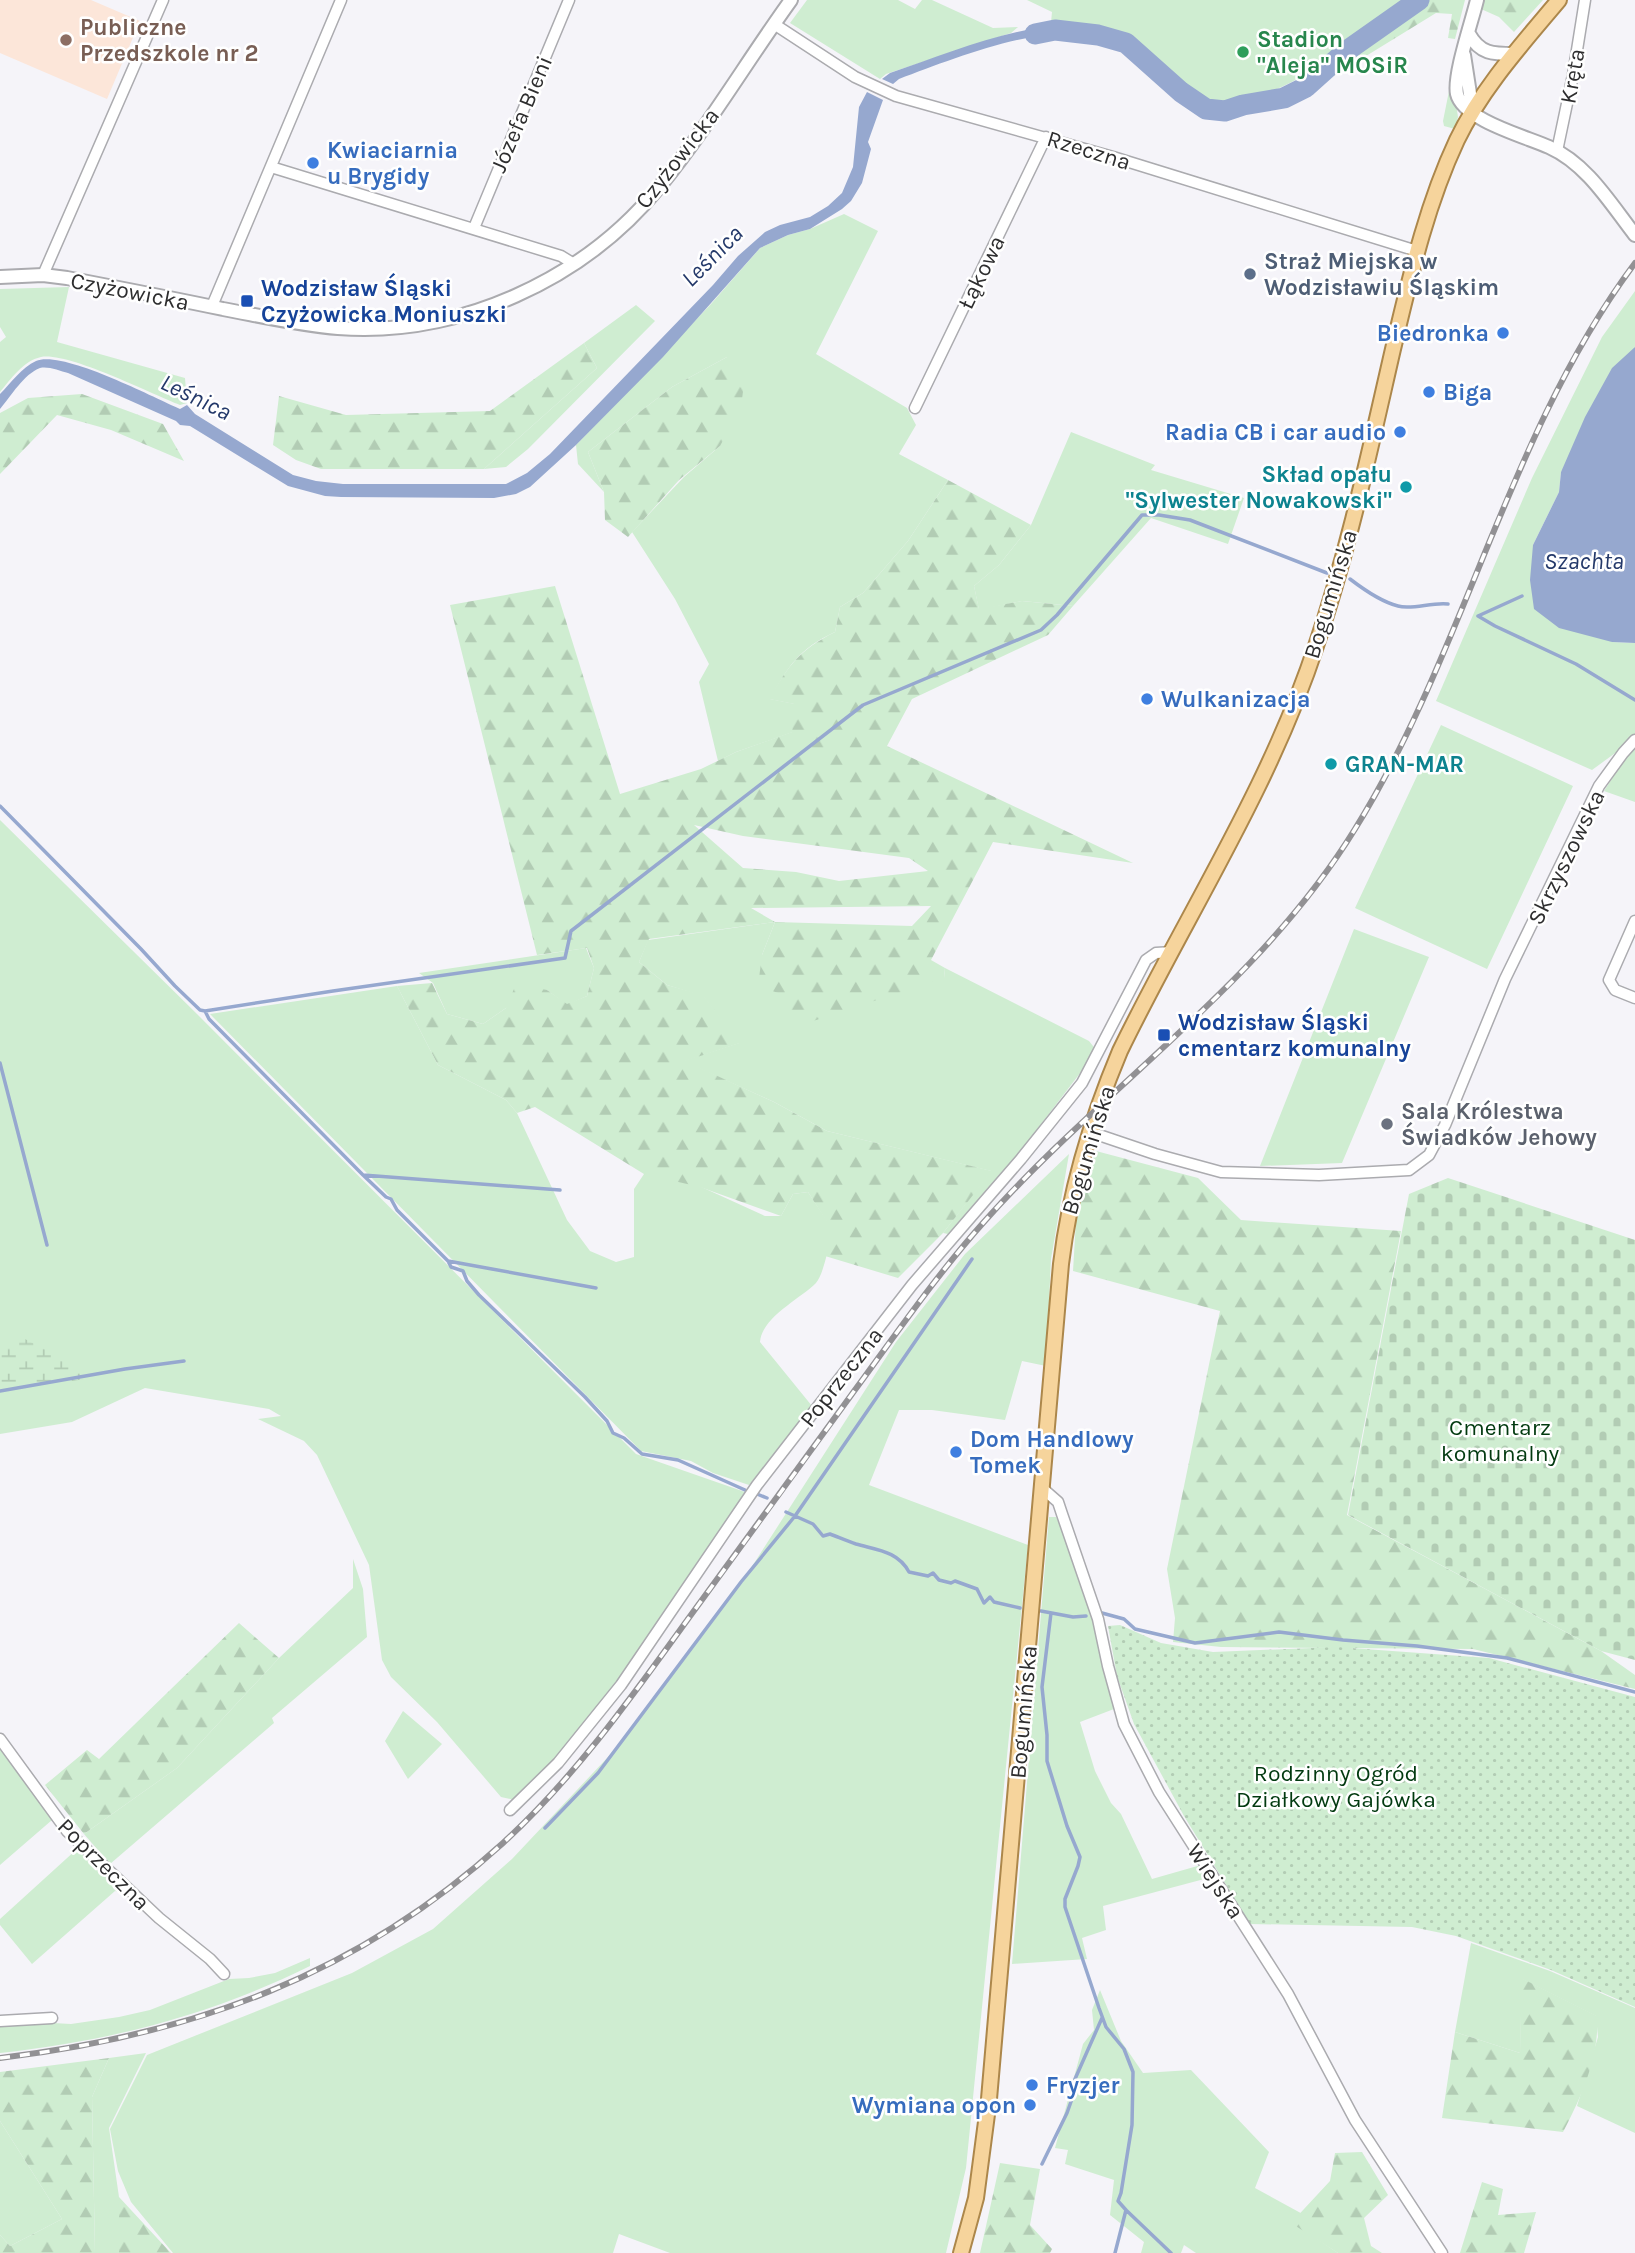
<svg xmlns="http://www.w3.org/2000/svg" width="1635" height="2253" font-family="Karla,sans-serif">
	<defs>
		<pattern id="forest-firs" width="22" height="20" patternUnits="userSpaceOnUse" patternTransform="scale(1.75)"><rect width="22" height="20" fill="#cfedd1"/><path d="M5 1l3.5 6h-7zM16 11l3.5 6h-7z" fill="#b2ccb4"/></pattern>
		<pattern id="wetland-marsh" width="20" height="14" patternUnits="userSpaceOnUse" patternTransform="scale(1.75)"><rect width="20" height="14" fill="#cfedd1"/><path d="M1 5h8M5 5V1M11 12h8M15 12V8" fill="none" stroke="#b2ccb4"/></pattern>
		<pattern id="cemetery-stones" width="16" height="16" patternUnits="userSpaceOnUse" patternTransform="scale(1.75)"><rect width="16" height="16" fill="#cfedd1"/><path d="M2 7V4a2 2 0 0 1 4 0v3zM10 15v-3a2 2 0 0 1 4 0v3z" fill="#b2ccb4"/></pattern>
		<pattern id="garden-dots" width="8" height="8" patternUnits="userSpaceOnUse" patternTransform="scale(1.75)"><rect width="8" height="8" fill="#cfedd1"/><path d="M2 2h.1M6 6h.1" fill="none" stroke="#b2ccb4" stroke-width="1.8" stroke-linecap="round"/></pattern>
	</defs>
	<rect width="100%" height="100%" fill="#f5f4f9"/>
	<path fill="#fce6d9" d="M0,0H91L140,21L107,99L0,53Z"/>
	<path fill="#cfedd1" d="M807,0H898L915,9L922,0H932L993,28L1018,27L1011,33L886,74L880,79L790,23Z
		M1027,0H1411C1358,36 1251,137 1185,88C1174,79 1163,69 1154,58C1148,52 1142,43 1135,39C1111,25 1079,25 1051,22L1052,12Z
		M1452,76L1458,117L1455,129L1444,126L1443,121Z
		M844,214L878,231L816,354L907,408L916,425L899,454L948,480L908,541L863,593L840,607L835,632C799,649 789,665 770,699L795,704L793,732L736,752L718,761L699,682L709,664L675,599L632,532L684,477L720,446L727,357L672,387L588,452L604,492L578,464L576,445L711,304L760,248L788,235L810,229Z
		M69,287L57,342L185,378L187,403L180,405C151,394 69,352 41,357C23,361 11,379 0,392V342L6,337L0,327V289Z
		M1635,291V347L1561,472L1559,492L1533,545L1612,642L1635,643V734L1618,751L1592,770L1436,701L1532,478L1602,337Z
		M636,305L655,321L528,449L506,467L484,469L597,368L584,343Z
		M1071,432L1155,465L1151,470L1244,498L1228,544L1151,518L1073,606L1022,601L979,610L974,586L999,565L1031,525Z
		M1441,725L1573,786L1487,969L1355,908Z
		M1635,747V802L1604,791L1626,757Z
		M0,820L197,1014L636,1454L745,1492L631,1662L566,1748L515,1800L501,1797L437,1722L391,1677L382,1660L369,1565L317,1455L304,1441L258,1419L281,1416L269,1409L145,1388L72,1422L0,1434Z
		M775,922L762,955L944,978L945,968L1089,1041L1097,1051L1022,1149L948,1234L943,1233L991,1171L827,1131L774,1102L683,1061L739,1043L703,996L667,985L639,962L648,940Z
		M1354,929L1429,957L1342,1163L1260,1166Z
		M586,948L594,968L587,996L567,1005L547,990L506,1008L483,1024L447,1014L433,983L419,973Z
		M397,986L438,1065L506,1100L517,1113L567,1220L590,1251L616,1262L634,1257V1189L644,1174L662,1169L765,1216H781L793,1194L808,1192L833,1230C829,1243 824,1274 816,1283C800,1299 762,1317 760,1342L812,1406L749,1485L713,1473L691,1461L641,1451L210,1014Z
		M1069,1154L1051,1259L1046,1366L1022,1361L1005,1420L932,1410H899L869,1485L1028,1545L966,2168L946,2253H670L619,2234L613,2253H173L131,2202L118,2171L110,2129L147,2055L352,1973L433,1929L512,1859L624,1740L751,1568L896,1342L965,1254Z
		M1049,1517H1056L1065,1535L1095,1619L1101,1660L1114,1709L1080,1722L1095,1771L1111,1803L1121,1814L1152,1879L1201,1865L1208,1878L1103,1906L1106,1930L1082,1938L1087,1959L1012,1964Z
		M353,1559L363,1589L367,1637L272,1718L274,1723L110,1864L84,1834L177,1768L279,1658L353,1588Z
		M403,1711L442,1744L408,1779L385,1741Z
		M0,1747L52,1820L0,1865Z
		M77,1849L129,1895L115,1891L32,1964L0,1925V1919Z
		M1471,1943L1550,1971L1635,2008V2133L1577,2106L1598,2037L1596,2016L1522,1979L1520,2053L1455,2032Z
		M310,1958V1966C211,2015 110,2041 0,2053V2025L35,2022L71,2024L119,2017L150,2010L229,1979L249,1978L275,1973Z
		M1100,1990L1121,2041L1143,2073L1191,2070L1269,2152L1255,2188L1308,2217L1304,2230L1338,2253H1196L1184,2245L1181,2253H1141L1144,2242L1110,2215L1114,2180L1065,2164L1068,2150L1055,2148L1083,2044L1094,2030L1092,2010Z
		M146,2053L109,2128L119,2197V2253H95L92,2097L109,2058Z
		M0,2121L62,2219L10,2246L0,2235Z"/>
	<path fill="url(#forest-firs)" fill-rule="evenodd" d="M1415,0H1465L1455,39L1448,38L1452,14L1436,13L1327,80L1288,101L1233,114L1225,108L1300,82Z
		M1484,0H1543L1514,32L1499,17L1481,9Z
		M584,343L597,368L484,469H321L296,460L273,445L279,396L346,415L490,411Z
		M727,357L745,376L741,407L720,446L679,480L628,537L605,520L604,492L588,452L672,387Z
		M82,394L163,424L184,461L111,430L57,415L0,474V413L28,398Z
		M948,480L1031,525L999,565L974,586L979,609L1022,601L1073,606L1048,635L912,699L887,746L1133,863L993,842L931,960L945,968L944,978L798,1026L784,995L758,986L762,955L775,922L649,939L639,962L667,985L703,995L740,1043L685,1061L774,1102L827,1131L992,1171L943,1233L898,1278L825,1256L832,1230L808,1192L793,1194L781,1216L700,1187L644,1174L535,1107L517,1113L506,1100L438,1065L397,986L432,983L447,1014L483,1024L506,1008L516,984L547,990L567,1004L587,996L594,968L587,948L537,955L450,605L555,586L620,794L701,769L736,752L792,732L794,704L769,699C789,665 799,650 835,632L840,607L863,593L908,541ZM694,825L743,836L909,858L928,871L839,881L796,872L743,868ZM931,906L912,926L775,922L751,908Z
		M1096,1151L1198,1178L1241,1220L1401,1231L1347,1515L1601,1651L1635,1675V1689L1473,1649L1221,1647L1173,1642L1175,1618L1167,1569L1220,1311L1073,1271L1077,1204Z
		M239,1623L279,1658L177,1768L84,1834L45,1785L87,1750L99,1759Z
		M1521,1978L1597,2016C1600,2055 1581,2098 1563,2132L1442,2118L1455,2032L1520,2053Z
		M109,2058L92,2097L95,2253H0V2235L10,2246L62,2219L0,2121V2072Z
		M1362,2152L1388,2195L1364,2218L1371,2246L1382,2253H1338L1291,2223L1330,2181L1335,2153Z
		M1000,2163L1040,2169L1030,2225L1052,2249L1050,2253H980Z
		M1482,2182L1503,2189L1498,2215L1536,2212L1524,2253H1460Z
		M119,2197L169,2251L171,2253H119Z"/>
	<path fill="url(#wetland-marsh)" d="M23,1338L98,1377L0,1392V1352Z"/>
	<path fill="url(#cemetery-stones)" d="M1448,1178L1635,1240V1660L1601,1651L1348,1515L1409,1194Z"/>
	<path fill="url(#garden-dots)" d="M1120,1625L1161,1643L1213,1652L1337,1647L1489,1658L1635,1697V2007L1551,1970L1456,1936L1412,1927L1250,1924L1184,1816L1134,1724L1117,1676L1108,1626Z"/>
	<path fill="#96a8cf" d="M1063,25V34C1015,34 944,62 899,79L893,84L882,79L890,73C946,54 1004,29 1063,25Z
		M867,92L883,100L868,142L871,149L862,183L851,201L842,209L810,229L788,235L760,248L663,357L576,445L530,487L516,494L494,498L341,497L325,496L288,486L190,426L180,425L176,421L68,373C60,371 48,366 40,368C24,374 11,396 0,409V394C11,383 22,367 36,361C63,350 152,397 180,409L187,405L195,414L293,475L316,481L343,484H506L527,473L550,454L713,285L738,256L765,232L780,225L810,217L828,206L842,193L853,167L859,107Z
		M1635,347V643L1612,642L1559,628L1534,609L1530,580L1533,545L1559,492L1561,472L1585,417L1612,368Z"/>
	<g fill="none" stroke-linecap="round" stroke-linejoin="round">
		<path stroke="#96a8cf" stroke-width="3.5" d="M1350,579C1363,589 1382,602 1398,606C1412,610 1432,602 1448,604
			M1478,616L1495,626L1576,664L1635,700
			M1478,616L1522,596
			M0,806L141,949L175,986L200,1010L205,1011L209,1019L363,1175L386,1197L391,1199L397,1210L448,1261L451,1267L463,1271L467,1281L479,1295L585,1397L607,1421L613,1433L624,1438L642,1454L678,1460L745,1490
			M205,1011L333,991L565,958L571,931L863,705L1041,630L1057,615L1142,515H1159L1190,520L1327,573
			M0,1063L47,1245
			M363,1175L560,1190
			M448,1261L596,1288
			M0,1391L125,1369L184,1361
			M757,1494L767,1498
			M786,1512L813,1524L823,1536L830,1534C838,1537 847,1541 856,1544C877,1550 898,1551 909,1572L928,1576L933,1573L939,1580L951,1583L955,1581L977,1589L984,1603L990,1597L994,1602L1020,1608
			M1041,1611L1073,1617L1086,1616
			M1051,1613L1042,1687L1047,1735V1761L1067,1826L1080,1857L1078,1866L1065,1899V1907L1099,2008L1106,2027L1124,2049L1133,2072L1132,2125L1121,2193L1118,2201L1126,2210L1115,2253
			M1102,1613L1124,1619L1135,1629L1195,1643L1279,1632L1343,1640L1417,1646L1507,1658L1635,1692
			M545,1828L598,1773L741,1582L795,1516L972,1259
			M1042,2164L1067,2113L1073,2096L1075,2079L1102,2018
			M1126,2210L1171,2253"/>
		<path stroke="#96a8cf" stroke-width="21" d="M1035,34L1055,30L1098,35L1126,43L1181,92L1206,109L1225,111L1243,105L1284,98L1306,87L1345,52L1419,0"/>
		<g stroke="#ababaf" stroke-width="13">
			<path id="minor" d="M774,24L855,77L896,96L1113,157L1417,251
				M1557,151L1573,75L1585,0
				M271,167L561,256L574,264
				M474,228L569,0
				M43,275L163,0
				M212,306L341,0
				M915,408L1046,137
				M1635,921L1609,980L1615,990L1635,998
				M1090,1132L1155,1154L1221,1172L1319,1175L1409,1170L1429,1155L1445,1125L1505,979L1599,786L1623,753L1635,740
				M1042,1488L1058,1502L1062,1514L1098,1619L1108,1666L1124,1724L1159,1792L1288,1994L1355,2120L1442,2253
				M0,1739L67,1831L159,1918L210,1959L224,1974
				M510,1810L558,1763L621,1685L757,1485L912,1285L1021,1159L1082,1083L1146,960L1156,953L1172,952
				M0,2021L52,2018"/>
		</g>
		<g stroke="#ababaf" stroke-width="16">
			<path id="tertiary" d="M1477,0C1472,21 1453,76 1457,94C1463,120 1527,137 1549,147C1587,164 1610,203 1635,235
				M1469,34C1480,54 1493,54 1514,54
				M1464,55L1473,113
				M0,277L43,275L67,278C119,288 171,298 223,309C261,316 299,325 338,328C459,337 584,280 660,186C708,127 747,61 791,0"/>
		</g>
		<g stroke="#ac874b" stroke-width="18">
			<path id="primary" d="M961,2253L976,2198L989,2099L1061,1264C1070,1190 1091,1120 1120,1051C1185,917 1269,789 1316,646C1349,549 1370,449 1393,349C1410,278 1426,206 1457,140C1482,88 1523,43 1559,0"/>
		</g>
		<use href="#minor" stroke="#fff" stroke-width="10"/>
		<use href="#tertiary" stroke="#fff" stroke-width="12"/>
		<use href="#primary" stroke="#f6d49c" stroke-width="14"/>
		<g stroke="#929194" stroke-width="6">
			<path id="rail" d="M0,2058C192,2035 358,1975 503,1843C575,1777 631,1698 688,1619C743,1544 798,1469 852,1394C894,1337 935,1277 983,1223C1103,1087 1258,987 1355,829C1466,650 1508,433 1635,263"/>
		</g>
		<use href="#rail" stroke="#fff" stroke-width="3.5" stroke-dasharray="10" stroke-linecap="butt"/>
	</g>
	<circle fill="#8d6e63" stroke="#fff" stroke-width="2.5" cx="66" cy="40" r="7"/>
	<circle fill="#2e9e5b" stroke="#fff" stroke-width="2.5" cx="1243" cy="52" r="7"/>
	<g fill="#3f7fe0" stroke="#fff" stroke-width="2.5">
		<circle cx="313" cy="163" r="7"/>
		<circle cx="1503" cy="333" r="7"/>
		<circle cx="1429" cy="392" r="7"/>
		<circle cx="1400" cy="432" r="7"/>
		<circle cx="1147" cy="699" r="7"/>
		<circle cx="956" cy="1452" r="7"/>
		<circle cx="1032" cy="2085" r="7"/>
		<circle cx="1030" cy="2105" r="7"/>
	</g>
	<circle fill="#5c6f8a" stroke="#fff" stroke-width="2.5" cx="1250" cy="274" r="7"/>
	<g fill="#1a4fb4" stroke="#fff" stroke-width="2.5">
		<rect x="240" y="294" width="14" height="14" rx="3.5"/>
		<rect x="1157" y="1028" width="14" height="14" rx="3.5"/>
	</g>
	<g fill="#0f9aa8" stroke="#fff" stroke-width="2.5">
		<circle cx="1406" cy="487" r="7"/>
		<circle cx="1331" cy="764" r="7"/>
	</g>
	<circle fill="#6b7280" stroke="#fff" stroke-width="2.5" cx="1387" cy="1124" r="7"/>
	<g text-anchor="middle" stroke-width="5" stroke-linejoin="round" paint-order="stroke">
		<g font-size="23" font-weight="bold" fill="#785e54" stroke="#fff" text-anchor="start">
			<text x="80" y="35">Publiczne<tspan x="80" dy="26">Przedszkole nr 2</tspan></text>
		</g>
		<g font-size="23" font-weight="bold" fill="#27864d" stroke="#fff" text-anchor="start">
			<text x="1257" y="47">Stadion<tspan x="1257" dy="26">"Aleja" MOSiR</tspan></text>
		</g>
		<g font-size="23" fill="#2e2e2f" stroke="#fff">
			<text transform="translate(1572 76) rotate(-80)" y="8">Kręta</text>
			<text transform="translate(521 114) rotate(-67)" y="8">Józefa Bieni</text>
			<text transform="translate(1089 150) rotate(17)" y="8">Rzeczna</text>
			<text transform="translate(677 158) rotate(-52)" y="8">Czyżowicka</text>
			<text transform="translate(981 272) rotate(-64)" y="8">Łąkowa</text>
			<text transform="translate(130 291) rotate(11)" y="8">Czyżowicka</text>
			<text transform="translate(1330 594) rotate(-73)" y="8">Bogumińska</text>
			<text transform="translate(1566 857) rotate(-64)" y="8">Skrzyszowska</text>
			<text transform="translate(1088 1150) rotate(-73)" y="8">Bogumińska</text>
			<text transform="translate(841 1377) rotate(-52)" y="8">Poprzeczna</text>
			<text transform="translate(1023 1712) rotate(-85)" y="8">Bogumińska</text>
			<text transform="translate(104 1864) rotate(45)" y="8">Poprzeczna</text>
			<text transform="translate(1216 1881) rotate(57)" y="8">Wiejska</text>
		</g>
		<g font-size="23" font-weight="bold" fill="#366cbe" stroke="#fff" text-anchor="start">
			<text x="327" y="158">Kwiaciarnia<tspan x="327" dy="26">u Brygidy</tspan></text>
			<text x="1489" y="341" text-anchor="end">Biedronka</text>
			<text x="1443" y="400">Biga</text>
			<text x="1386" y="440" text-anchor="end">Radia CB i car audio</text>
			<text x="1161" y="707">Wulkanizacja</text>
			<text x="970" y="1447">Dom Handlowy<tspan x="970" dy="26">Tomek</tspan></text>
			<text x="1046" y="2093">Fryzjer</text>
			<text x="1016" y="2113" text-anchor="end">Wymiana opon</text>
		</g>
		<g font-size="23" font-weight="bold" fill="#4e5e75" stroke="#fff" text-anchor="start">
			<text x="1264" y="269">Straż Miejska w<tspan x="1264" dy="26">Wodzisławiu Śląskim</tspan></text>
		</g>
		<g font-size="23" font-weight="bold" fill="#164399" stroke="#fff" text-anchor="start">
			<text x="261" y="296">Wodzisław Śląski<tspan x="261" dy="26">Czyżowicka Moniuszki</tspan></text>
			<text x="1178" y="1030">Wodzisław Śląski<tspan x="1178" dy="26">cmentarz komunalny</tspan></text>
		</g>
		<g font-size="23" font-weight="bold" fill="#0d838f" stroke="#fff" text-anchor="end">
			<text x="1392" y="482">Skład opału<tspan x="1392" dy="26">"Sylwester Nowakowski"</tspan></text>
			<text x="1345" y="772" text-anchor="start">GRAN-MAR</text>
		</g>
		<g font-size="23" font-weight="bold" fill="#5b616d" stroke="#fff" text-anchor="start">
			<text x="1401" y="1119">Sala Królestwa<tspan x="1401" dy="26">Świadków Jehowy</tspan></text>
		</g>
		<g font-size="23" fill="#023a10" stroke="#fff">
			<text x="1500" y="1435">Cmentarz<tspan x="1500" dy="26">komunalny</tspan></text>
			<text x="1336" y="1781">Rodzinny Ogród<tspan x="1336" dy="26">Działkowy Gajówka</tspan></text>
		</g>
		<g font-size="24" font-style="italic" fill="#24396a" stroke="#fff">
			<text transform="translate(712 256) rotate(-45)" y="8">Leśnica</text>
			<text transform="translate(196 397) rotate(26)" y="8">Leśnica</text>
			<text x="1584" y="569">Szachta</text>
		</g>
	</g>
</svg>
